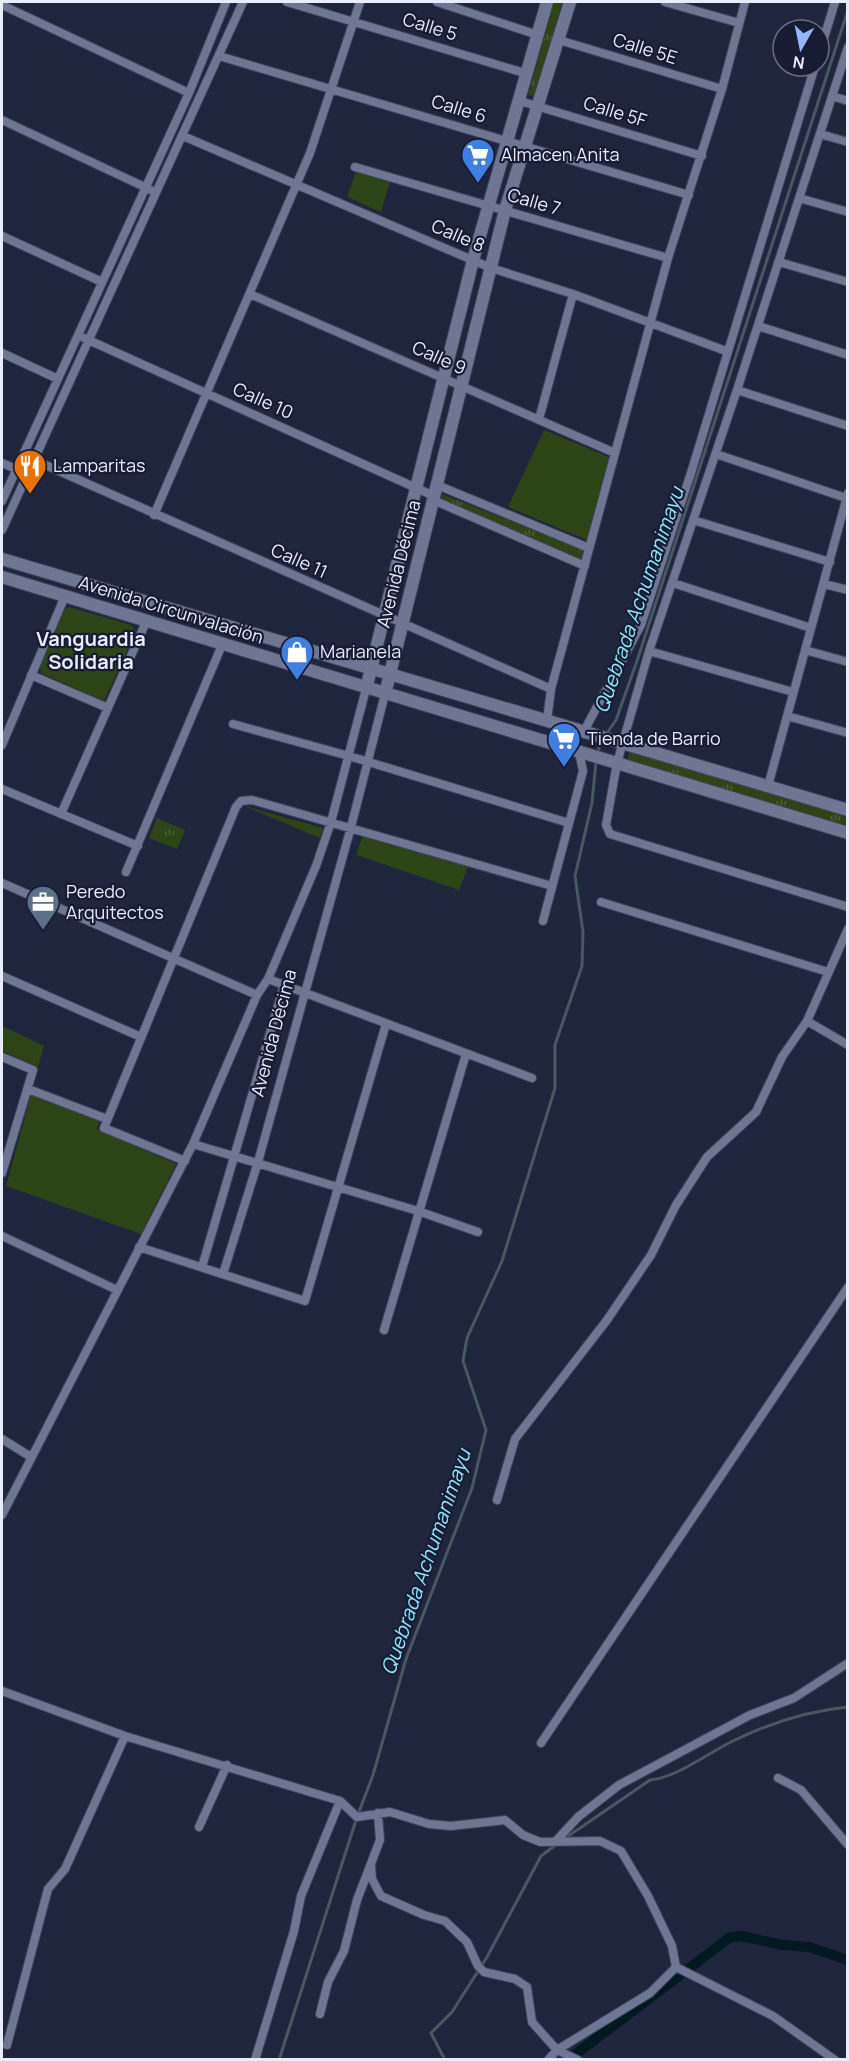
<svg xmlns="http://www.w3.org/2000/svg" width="849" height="2061" font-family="Manrope,sans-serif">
	<defs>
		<pattern id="grass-tufts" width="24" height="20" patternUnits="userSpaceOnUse" patternTransform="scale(1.5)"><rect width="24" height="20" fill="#2d4417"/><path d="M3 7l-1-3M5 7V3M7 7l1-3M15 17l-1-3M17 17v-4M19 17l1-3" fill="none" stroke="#4b5f3a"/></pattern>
	</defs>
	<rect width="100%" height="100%" fill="#20253e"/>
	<path fill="url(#grass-tufts)" d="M554,2H562L536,97L528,95Z
		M442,494L584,550L582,559L441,500Z
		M632,751L847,816V827L631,763L628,760L629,753Z
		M157,818L185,830L177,849L149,838Z"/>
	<path fill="#2d4417" d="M356,171L390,182L381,212L347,197Z
		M544,430L609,457L587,540L508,507Z
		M69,607L131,625L136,631L104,701L41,673L40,668L65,609Z
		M244,806L323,828L320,838Z
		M363,835L468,867L459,890L356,855Z
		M2,1026L44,1046L38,1067L2,1051Z
		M31,1095L100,1121L97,1129L176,1164L141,1234L6,1186Z"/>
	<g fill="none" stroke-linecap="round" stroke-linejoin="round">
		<path stroke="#475863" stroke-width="3" d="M607,733L616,720L637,661L848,10
			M597,755L601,741
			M564,1839L650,1780C676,1778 708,1753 733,1741C770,1723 806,1711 848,1707
			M279,2060L357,1817L373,1775L406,1659L472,1488L486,1430L463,1361L467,1338L502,1261L555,1088V1045L582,966L583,932L575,876L592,803L596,761
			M445,2060L431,2033L452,2012L487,1957L541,1856L557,1844"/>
		<path stroke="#021920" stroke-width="10" d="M568,2060L729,1938L741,1936L783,1945L809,1947L848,1960"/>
		<g stroke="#3f4358" stroke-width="10">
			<path id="street" d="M287,2L528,74
				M437,2L538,35
				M665,2L739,23
				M2,5L189,93
				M559,40L722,89
				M848,47L737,390L649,651L617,763L606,825L610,834L848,907
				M819,54L835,2
				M219,56L689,195
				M832,96L848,101
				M520,101L702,156
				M2,120L151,190
				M820,134L848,142
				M183,136L491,268L573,294L726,351
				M355,167L668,258
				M799,198L848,212
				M2,236L102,282
				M779,262L848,282
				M250,294L615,453
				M758,326L848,355
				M84,338L434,496
				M2,353L58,379
				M737,390L848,426
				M539,419L573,294
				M716,454L846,498
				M34,460L551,689
				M2,463L16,469
				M437,485L589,548
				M433,500L585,566
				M2,501L189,93L226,2
				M154,515L310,153L360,2
				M693,520L830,562
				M2,530L243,2
				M673,583L811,628
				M824,584L848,590
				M805,650L848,662
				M649,651L793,692
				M31,675L108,708
				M787,716L848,733
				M547,720L551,689L668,258L722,89L745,2
				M233,724L349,756L569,823
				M584,731L641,625L691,473L815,66
				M2,745L65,596
				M768,786L848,493
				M2,789L138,846
				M61,814L146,622
				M126,872L222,645
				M2,883L257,995
				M601,902L828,972
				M543,921L583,771L579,752
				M2,976L141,1037
				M268,979L532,1078
				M807,1021L848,1045
				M2,1057L33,1070L2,1173
				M28,1089L107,1119
				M193,1144L418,1211L478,1232
				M185,1161L104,1128L236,807L241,801L252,800L552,886
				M2,1236L117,1290
				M139,1247L305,1301L386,1024
				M202,1267L284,985
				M223,1274L258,1162L351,827L385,694
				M384,1330L466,1054
				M2,1439L31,1457
				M497,1500L515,1439L607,1320L651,1255L676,1205L707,1157L756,1112L782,1057L807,1021L848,929
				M2,1515L193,1144L257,995L268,979L316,866L331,822L366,689
				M2,1691L125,1736L340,1801L357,1817L390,1812L429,1824L451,1826L505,1820L523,1835L540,1842L600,1841L621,1851L648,1896L672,1946L676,1967L773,2016L835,2060
				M541,1743L848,1287
				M778,1778L801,1790L848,1845
				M199,1827L227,1765
				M556,1841L578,1817L619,1785L750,1715L794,1698L848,1663
				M371,1865L372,1879L381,1896L424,1915L445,1921L467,1942L478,1966L484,1972L515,1979L527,1987L532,2022L557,2050L578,2060
				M320,2014L328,1982L344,1951L357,1900L380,1840L378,1813
				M7,2045L48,1889L65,1869L125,1736
				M255,2060L294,1931L301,1896L340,1801
				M548,2060L557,2050L650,1993L676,1967"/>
		</g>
		<g stroke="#3f4358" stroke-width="14">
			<path id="secondary" d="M2,559L848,810
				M2,577L848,833
				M366,689L473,260L547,2
				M385,694L505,210L570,2"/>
		</g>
		<use href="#street" stroke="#6f7694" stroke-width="8"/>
		<use href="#secondary" stroke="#6f7694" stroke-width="12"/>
	</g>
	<defs>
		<g id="supermarket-pin" transform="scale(1.725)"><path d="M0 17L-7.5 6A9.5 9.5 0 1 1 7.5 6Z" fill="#3f7fe0" stroke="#171b34"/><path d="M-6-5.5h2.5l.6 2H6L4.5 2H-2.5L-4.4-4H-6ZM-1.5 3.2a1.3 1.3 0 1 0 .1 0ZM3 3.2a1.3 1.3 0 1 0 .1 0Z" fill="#fff"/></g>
		<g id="restaurant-pin" transform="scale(1.725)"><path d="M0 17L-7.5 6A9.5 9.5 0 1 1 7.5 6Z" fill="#e8710a" stroke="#171b34"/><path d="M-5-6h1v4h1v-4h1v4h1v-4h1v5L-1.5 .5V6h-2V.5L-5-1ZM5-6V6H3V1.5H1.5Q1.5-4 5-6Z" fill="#fff"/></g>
		<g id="shop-pin" transform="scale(1.725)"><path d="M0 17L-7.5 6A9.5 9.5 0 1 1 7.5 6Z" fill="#3f7fe0" stroke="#171b34"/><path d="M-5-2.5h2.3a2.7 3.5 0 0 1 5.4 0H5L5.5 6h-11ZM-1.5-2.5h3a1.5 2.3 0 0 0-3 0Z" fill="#fff"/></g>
		<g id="office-pin" transform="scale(1.725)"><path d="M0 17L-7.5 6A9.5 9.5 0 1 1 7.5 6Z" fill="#5c6f8a" stroke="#171b34"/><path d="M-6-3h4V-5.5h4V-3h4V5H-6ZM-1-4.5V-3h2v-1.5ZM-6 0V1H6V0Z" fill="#fff"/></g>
	</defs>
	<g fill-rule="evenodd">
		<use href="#supermarket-pin" x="478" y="155"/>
		<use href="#restaurant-pin" x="30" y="466"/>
		<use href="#shop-pin" x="297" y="652"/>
		<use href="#supermarket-pin" x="564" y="739"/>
		<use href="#office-pin" x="43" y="902"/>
	</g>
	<g text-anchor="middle" stroke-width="4.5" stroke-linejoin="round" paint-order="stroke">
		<g font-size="18" fill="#e8ecfe" stroke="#171b34">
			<text transform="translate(430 27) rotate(17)" y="6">Calle 5</text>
			<text transform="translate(645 49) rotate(17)" y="6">Calle 5E</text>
			<text transform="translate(459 109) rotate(17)" y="6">Calle 6</text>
			<text transform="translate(615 112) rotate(17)" y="6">Calle 5F</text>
			<text transform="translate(534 202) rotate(16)" y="6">Calle 7</text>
			<text transform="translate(458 236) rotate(23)" y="6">Calle 8</text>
			<text transform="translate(439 358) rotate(24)" y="6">Calle 9</text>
			<text transform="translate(263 401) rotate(24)" y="6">Calle 10</text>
			<text transform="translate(299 561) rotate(24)" y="6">Calle 11</text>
			<text transform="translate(399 564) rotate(-76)" y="6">Avenida Décima</text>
			<text transform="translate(171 610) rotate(17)" y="6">Avenida Circunvalación</text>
			<text transform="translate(274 1033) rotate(-75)" y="6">Avenida Décima</text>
		</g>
		<g font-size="18" fill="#e8ecfe" stroke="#171b34" text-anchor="start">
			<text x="501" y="161">Almacen Anita</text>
			<text x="53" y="472">Lamparitas</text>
			<text x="320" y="658">Marianela</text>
			<text x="587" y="745">Tienda de Barrio</text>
			<text x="66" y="898">Peredo<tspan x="66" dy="21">Arquitectos</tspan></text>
		</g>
		<g font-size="20" font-style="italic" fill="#8fe6ff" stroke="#171b34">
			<text transform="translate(639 600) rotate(-71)" y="7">Quebrada Achumanimayu</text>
			<text transform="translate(426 1562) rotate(-71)" y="7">Quebrada Achumanimayu</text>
		</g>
		<g font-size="20" font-weight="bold" fill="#e8ecfe" stroke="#171b34">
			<text x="91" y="646">Vanguardia<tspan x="91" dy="23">Solidaria</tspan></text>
		</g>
	</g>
	<rect width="849" height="2061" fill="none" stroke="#e8ecfe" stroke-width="6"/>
	<g transform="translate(801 48) rotate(189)"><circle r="28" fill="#171b34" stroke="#6b6f85" stroke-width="1.5"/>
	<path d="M0-4.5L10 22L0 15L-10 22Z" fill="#93b7fd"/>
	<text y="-9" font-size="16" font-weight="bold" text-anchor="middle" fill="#e8ecfe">N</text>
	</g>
</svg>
